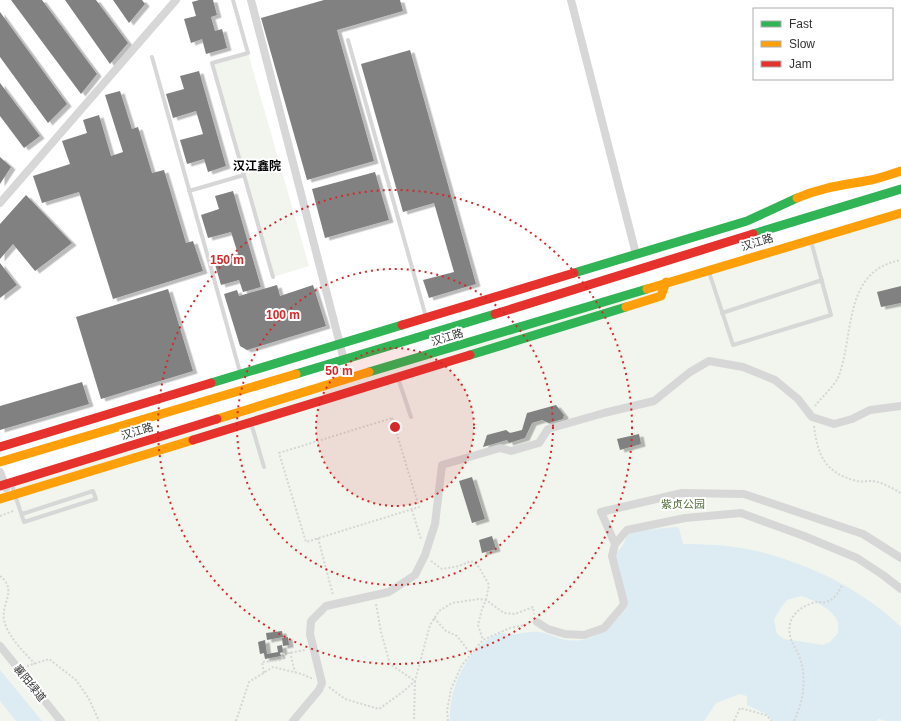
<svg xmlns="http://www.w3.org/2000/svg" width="901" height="721" font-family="Arial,'Noto Sans SC',sans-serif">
	<defs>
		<filter id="shadow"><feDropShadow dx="4.5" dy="2.5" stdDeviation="0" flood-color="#0004"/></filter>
	</defs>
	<rect width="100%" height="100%" fill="#fff"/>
	<path fill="#f1f5ed" d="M248,53L309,266L273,277L212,63Z
		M901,213V721H0V486Z"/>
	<path fill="#ddebf3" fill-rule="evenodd" d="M676,527L679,528L683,544C711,544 739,546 765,553C815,567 864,591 901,627V721H887L879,719L876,721H774L766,714L747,705V696L740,694L716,703L704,721H450C448,689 469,642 502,633C516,637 526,630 539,632C548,633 556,638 566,640C591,644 611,628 626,609L614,556L623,545L628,534L634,531ZM801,596C812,599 832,609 837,620C839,624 838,629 838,633L830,642L823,645L784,639L777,634L774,620L780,609L787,600Z
		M0,670L42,721H16L0,701Z"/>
	<path fill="#818181" filter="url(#shadow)" d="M11,0H42L97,74L81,94Z
		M65,0H96L128,43L110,64Z
		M113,0H142L145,4L129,23Z
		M199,0H213L217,15L211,17L215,31L222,29L227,48L206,54L202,39L191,43L184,19L196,16L192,2Z
		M324,0H400L403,11L337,30L374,161L307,180L261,18Z
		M0,12L67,104L48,123L0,57Z
		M410,50L476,284L429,298L423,280L454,272L434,203L403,212L361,64Z
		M199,71L226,166L208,172L204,159L187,164L180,140L203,134L196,111L173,118L166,94L184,89L180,76Z
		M0,83L40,136L24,148L0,116Z
		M120,91L132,129L138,127L152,173L164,170L186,243L193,241L203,271L113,299L79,192L42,203L33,176L70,164L62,141L87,133L83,120L99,115L111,156L123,152L105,95Z
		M0,157L11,167L0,184Z
		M375,172L389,220L325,238L312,189Z
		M233,191L261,287L243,292L239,280L221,285L214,261L238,254L231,232L208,238L201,215L219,209L215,196Z
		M26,195L72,243L35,271L13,244L0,259V224Z
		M0,263L17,285L0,298Z
		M277,285L280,296L313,285L326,326L247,350L240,346L224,294L237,290L239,296Z
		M901,286V303L881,307L877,292Z
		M168,289L193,371L101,399L76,317Z
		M82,382L89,404L0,430V406Z
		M556,405L564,415L563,419L549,423L542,420L532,423L525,438L509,443L507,440L483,447L487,435L506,430L510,433L522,430L527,413Z
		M639,434L641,444L620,450L617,439Z
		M472,477L485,519L472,523L459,481Z
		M492,536L496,549L482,553L479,540Z
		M282,631L283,637L267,640L266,633Z
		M288,637L289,645L283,646L282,638Z
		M265,640L267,654L278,652L277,646L282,645L283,652L280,653L281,656L265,659L264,653L260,654L258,642Z"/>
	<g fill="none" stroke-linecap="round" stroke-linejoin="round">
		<path stroke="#d6d6d6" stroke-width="2" stroke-dasharray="2 2" stroke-linecap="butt" d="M815,406C821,398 834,386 838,378C855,335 842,271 901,260
			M392,418L419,507L306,542L279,453Z
			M814,426C818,457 825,472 856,481C861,482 867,481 872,481C882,482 892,488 901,493
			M412,510L421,539
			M0,516L13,511
			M318,538L333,595
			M431,561L442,569L459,566L471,561L479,567L489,585L486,600L482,609L478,625L483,640
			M0,576C18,590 1,603 4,620C8,637 23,651 35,664
			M376,604L381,632L390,664L415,681L414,721
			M434,618L446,631L457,636L471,654
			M290,652L295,672
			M27,666L49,659L76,680L89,699L99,721
			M264,673L262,662L281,660L284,654L305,650
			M329,687L345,699L379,709L404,691L415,681L430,625L439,611L452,603L479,599L486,600L504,613L515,614L533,607L534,614
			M236,721L249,682L273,667L302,674L313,679
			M448,721L447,711L451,689L462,665L483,640L510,628L529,624
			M734,721L740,708L766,715L772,721
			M794,721C803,702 807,679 800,658C796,646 787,640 790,624C792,612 806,604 817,602C820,602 823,603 826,602C835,599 839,592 842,585"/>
		<path stroke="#d7d7d7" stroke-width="4" d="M233,0L248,53L212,63L244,175
			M348,40L426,317
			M152,57L240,372
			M189,191L244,175L273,277
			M709,272L733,345L831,315L811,241
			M722,313L822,280
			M398,378L411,417
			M251,423L264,467
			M11,483L24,522L96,499L93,491L22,514"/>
		<path stroke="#d7d7d7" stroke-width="8" d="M251,0L344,360
			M571,0L636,254
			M0,203L176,0
			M0,472L6,488
			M615,544L601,512L682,493L744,494L863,534L901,558
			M537,622L548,629L565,634L584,635L604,628L622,607L624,603L612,556L615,544L627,530L685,518L741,513L804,536L857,558L883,575L901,589
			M0,646L61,721
			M293,721L319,690L322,683L310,634L311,621L326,606L389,592L415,575L425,555L435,524L442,465L500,448L511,451L539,443L548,429L604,413L654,401L690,372L709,361L743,367L775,380L798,399L812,417L834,424L852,419L870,410L901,406"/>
		<path stroke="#30b455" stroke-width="9" d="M753,234L901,189
			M574,273L747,221L797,198
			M470,355L626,307
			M369,372L647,289
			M296,374L495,314
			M211,383L402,325"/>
		<path stroke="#ff9f0a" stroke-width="9" d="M797,198C822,187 845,185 871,180C881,178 891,174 901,171
			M647,289L901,213
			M626,307L661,296L666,282
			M217,419L369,372
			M0,462L296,374
			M0,499L193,440"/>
		<path stroke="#e5322d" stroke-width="9" d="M495,314L753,234
			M402,325L574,273
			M193,440L470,355
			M0,447L211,383
			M0,486L217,419"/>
	</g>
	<circle cx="395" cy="427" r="79" fill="#d62828" fill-opacity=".12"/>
	<g fill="none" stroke="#d62828" stroke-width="2" stroke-dasharray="2 4">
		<circle cx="395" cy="427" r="79"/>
		<circle cx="395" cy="427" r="158"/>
		<circle cx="395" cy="427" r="237"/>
	</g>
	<g text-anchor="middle" stroke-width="4" stroke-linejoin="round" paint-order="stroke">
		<g font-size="11" fill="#333" stroke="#fff">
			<text transform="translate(757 242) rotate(-17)" y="4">汉江路</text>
			<text transform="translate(447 337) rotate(-17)" y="4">汉江路</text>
			<text transform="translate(137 431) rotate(-17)" y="4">汉江路</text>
			<text transform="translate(30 683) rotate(51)" y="4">襄阳绿道</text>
		</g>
		<g font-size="11" fill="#56703f" stroke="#fff">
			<text x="683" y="508">紫贞公园</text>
		</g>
		<g font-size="12" font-weight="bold" fill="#000" stroke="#fff">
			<text x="257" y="170">汉江鑫院</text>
		</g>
	</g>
	<circle cx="395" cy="427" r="6" fill="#d62828" stroke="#fff" stroke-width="2"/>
	<g font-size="12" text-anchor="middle" font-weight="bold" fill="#d62828" stroke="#fff" stroke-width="4" stroke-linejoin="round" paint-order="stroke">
		<text x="227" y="264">150 m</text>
		<text x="283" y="319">100 m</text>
		<text x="339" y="375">50 m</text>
	</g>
	<rect x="753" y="8" width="140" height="72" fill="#ffffff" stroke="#adadad"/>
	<rect x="761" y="21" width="20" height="6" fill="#30b455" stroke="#adadad"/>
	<text x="789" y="28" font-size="12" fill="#333333">Fast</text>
	<rect x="761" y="41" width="20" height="6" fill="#ff9f0a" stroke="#adadad"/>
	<text x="789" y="48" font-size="12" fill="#333333">Slow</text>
	<rect x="761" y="61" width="20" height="6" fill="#e5322d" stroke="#adadad"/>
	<text x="789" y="68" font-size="12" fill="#333333">Jam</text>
</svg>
